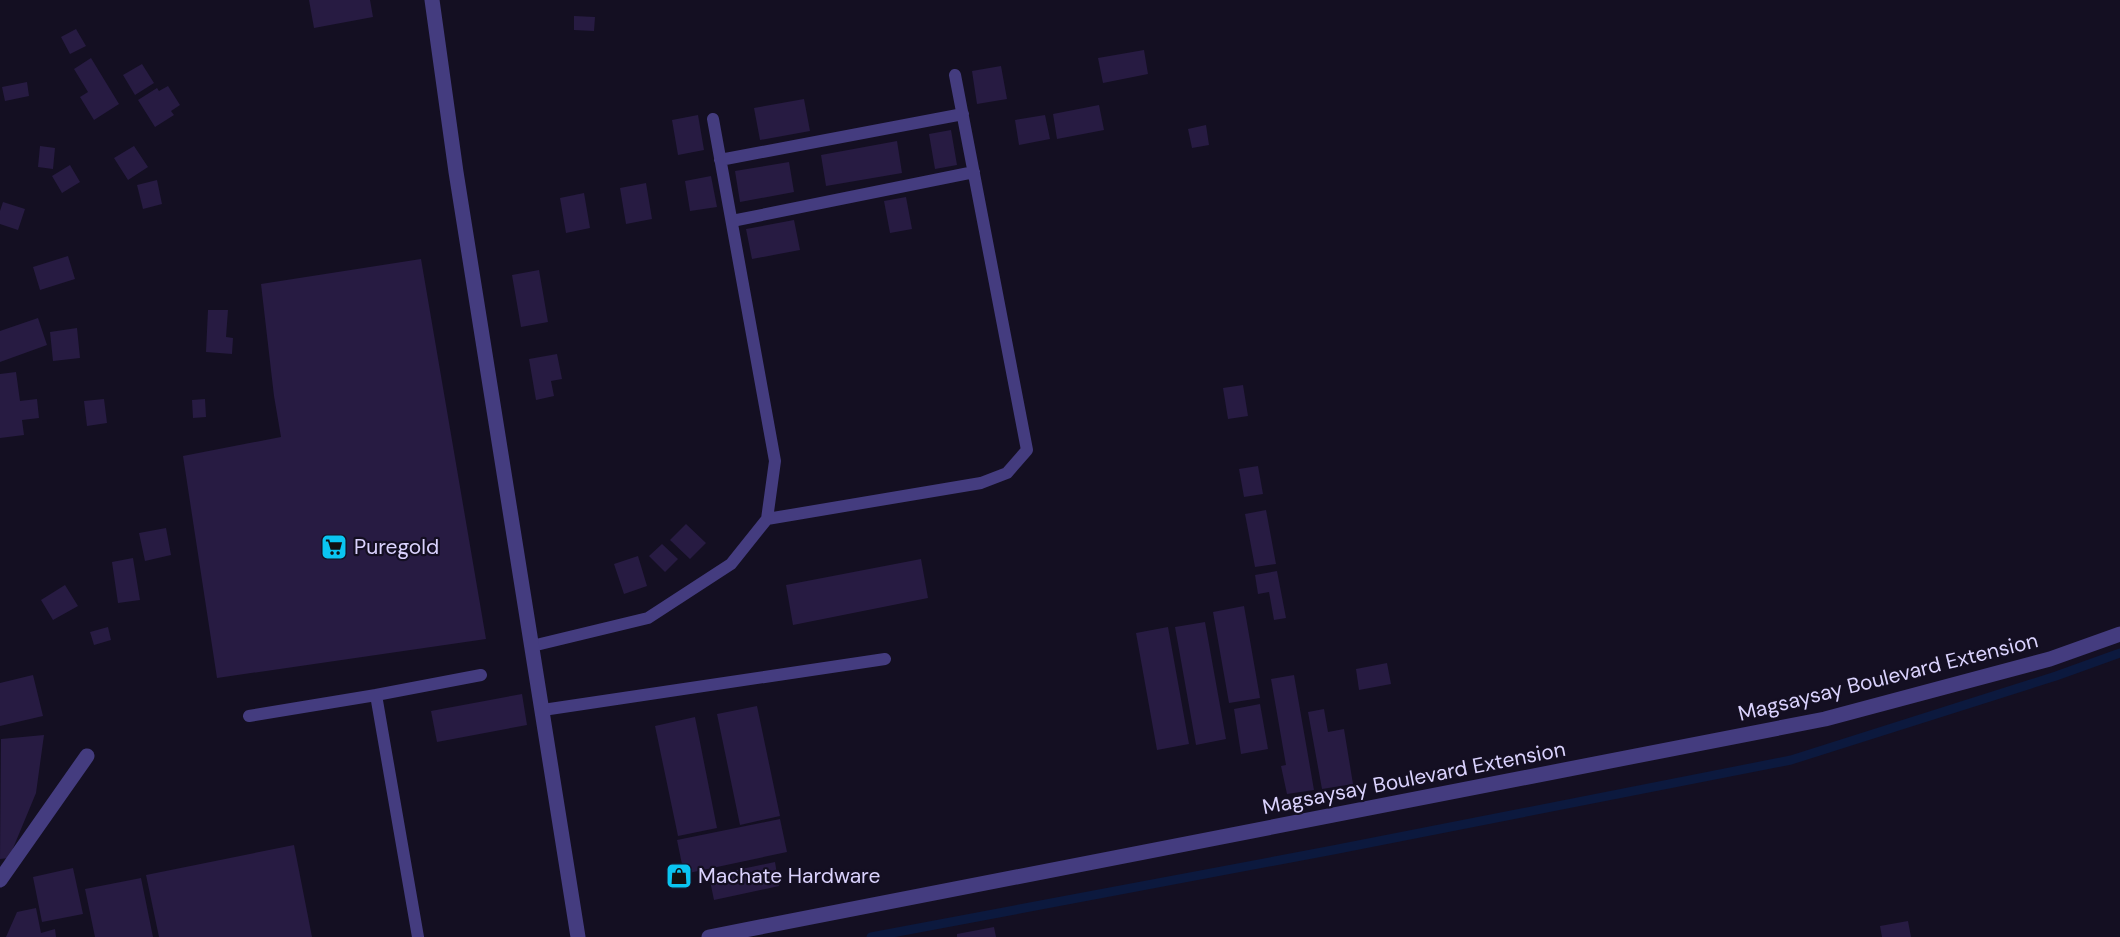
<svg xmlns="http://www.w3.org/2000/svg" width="2120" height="937" font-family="'DM Sans',sans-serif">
	<rect width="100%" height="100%" fill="#140f22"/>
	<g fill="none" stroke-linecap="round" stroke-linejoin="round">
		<path stroke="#0c193e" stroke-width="9" d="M871,937L1333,850L1791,760L2056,676L2120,653"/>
	</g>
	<path fill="#271b42" d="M309,0H370L373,17L314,28Z
		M574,16L595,17L594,31L574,30Z
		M76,29L86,46L70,54L61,37Z
		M1144,50L1148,74L1103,83L1098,58Z
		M91,58L119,104L94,120L80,97L88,92L74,69Z
		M142,64L154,83L135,95L123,75Z
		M1001,66L1007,99L977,104L972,71Z
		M27,82L29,96L5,101L2,87Z
		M168,86L180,105L171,111L174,115L155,127L138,100L157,88L159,91Z
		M804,99L810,131L760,140L754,108Z
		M1099,105L1104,130L1057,139L1053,114Z
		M698,115L704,150L678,155L672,120Z
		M1045,115L1050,139L1019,145L1015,120Z
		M1206,125L1209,145L1192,148L1188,129Z
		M951,130L957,165L935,169L929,134Z
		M897,141L902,173L826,186L821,155Z
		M40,146L55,148L53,169L38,167Z
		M134,146L148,167L128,180L114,158Z
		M789,162L794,192L740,202L735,171Z
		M70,165L80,182L62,193L52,176Z
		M711,176L717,207L690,211L685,181Z
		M157,180L162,204L143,209L137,185Z
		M646,183L652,219L626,224L620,188Z
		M584,193L590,228L566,233L560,198Z
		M906,197L912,229L890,233L884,201Z
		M3,202L25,209L18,230L0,224V211Z
		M794,220L800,250L752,259L746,229Z
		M68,256L75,279L40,290L33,267Z
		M421,259L486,639L217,678L183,456L281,437L274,396L261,284Z
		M539,270L548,322L521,327L512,275Z
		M208,310H228L226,337L233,338L232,354L206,352Z
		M38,318L47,345L0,362V331Z
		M77,328L80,358L53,361L50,332Z
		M557,354L562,379L551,381L554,396L536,400L529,359Z
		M16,372L20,401L37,399L39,418L22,420L24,435L0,438V374Z
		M1243,385L1248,416L1228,419L1223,388Z
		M104,399L107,423L87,426L84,401Z
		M205,399L206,417L193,418L192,400Z
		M1258,466L1263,494L1244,497L1239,469Z
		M1266,510L1276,564L1255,567L1245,514Z
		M686,524L706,543L690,559L670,540Z
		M166,528L171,555L145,561L139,533Z
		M662,544L678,559L665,572L649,556Z
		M638,556L647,586L624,594L614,564Z
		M133,558L140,600L118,603L112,562Z
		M921,559L928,598L793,625L786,585Z
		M1277,571L1286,618L1274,620L1269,592L1258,594L1255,575Z
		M65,585L78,606L53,620L41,600Z
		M1244,606L1260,698L1229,703L1213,612Z
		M1205,622L1226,739L1196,745L1175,627Z
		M108,627L111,640L94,645L90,632Z
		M1168,627L1189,744L1157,750L1136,633Z
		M1387,663L1391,684L1359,690L1356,669Z
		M33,675L43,716L0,726V683Z
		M1294,675L1314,790L1287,794L1281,766L1286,765L1271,679Z
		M522,694L527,725L437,742L431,711Z
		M1260,704L1268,749L1241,754L1234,709Z
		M757,706L780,816L740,825L717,714Z
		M1324,709L1328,732L1344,729L1353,784L1322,789L1308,712Z
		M695,717L717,828L678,836L655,726Z
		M44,735L36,793L9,858L0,859L1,739Z
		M780,819L787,852L684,874L677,840Z
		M294,845L312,937H159L146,875Z
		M775,862L779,886L714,900L709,876Z
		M73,868L83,914L42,922L33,877Z
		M141,878L153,937H95L85,889Z
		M36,908L41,933L55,929L56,937H6L17,912Z
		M1908,921L1911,937H1882L1880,926Z
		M994,927L996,937H957V934Z"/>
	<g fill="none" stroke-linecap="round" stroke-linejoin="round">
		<path stroke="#443c7f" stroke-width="12" d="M720,160L963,114
			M732,221L974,172
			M767,519L981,483L1007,473L1027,450L955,75
			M532,646L648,618L731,564L767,519L775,461L713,119
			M376,695L481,675
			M543,710L885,659
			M249,716L376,695L418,937"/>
		<path stroke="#443c7f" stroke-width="15" d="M432,0L456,172L578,937
			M0,880L87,756"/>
		<path stroke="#443c7f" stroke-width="15" d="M709,937L1825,719L2050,659L2120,634"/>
	</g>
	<defs>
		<g id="supermarket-square" transform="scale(1.35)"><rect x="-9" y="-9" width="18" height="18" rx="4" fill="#0ac5f1" stroke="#140f22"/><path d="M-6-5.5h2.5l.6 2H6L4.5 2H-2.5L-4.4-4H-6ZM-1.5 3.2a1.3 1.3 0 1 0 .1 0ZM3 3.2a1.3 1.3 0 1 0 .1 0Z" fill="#111"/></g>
		<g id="shop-square" transform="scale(1.35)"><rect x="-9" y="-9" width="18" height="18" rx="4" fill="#0ac5f1" stroke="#140f22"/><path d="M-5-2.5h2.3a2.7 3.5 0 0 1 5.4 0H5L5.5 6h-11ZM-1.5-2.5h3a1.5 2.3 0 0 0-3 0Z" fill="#111"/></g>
	</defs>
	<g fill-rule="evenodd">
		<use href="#supermarket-square" x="334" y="547"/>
		<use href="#shop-square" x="679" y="876"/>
	</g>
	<g text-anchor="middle" stroke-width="4.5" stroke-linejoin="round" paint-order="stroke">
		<g font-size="21" fill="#dad2fd" stroke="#140f22" text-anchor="start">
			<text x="354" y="554">Puregold</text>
			<text x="698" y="883">Machate Hardware</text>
		</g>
		<g font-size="21" fill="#dad2fd" stroke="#140f22">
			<text transform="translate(1888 677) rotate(-14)" y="7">Magsaysay Boulevard Extension</text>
			<text transform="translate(1414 778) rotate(-11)" y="7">Magsaysay Boulevard Extension</text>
		</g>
	</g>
</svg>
